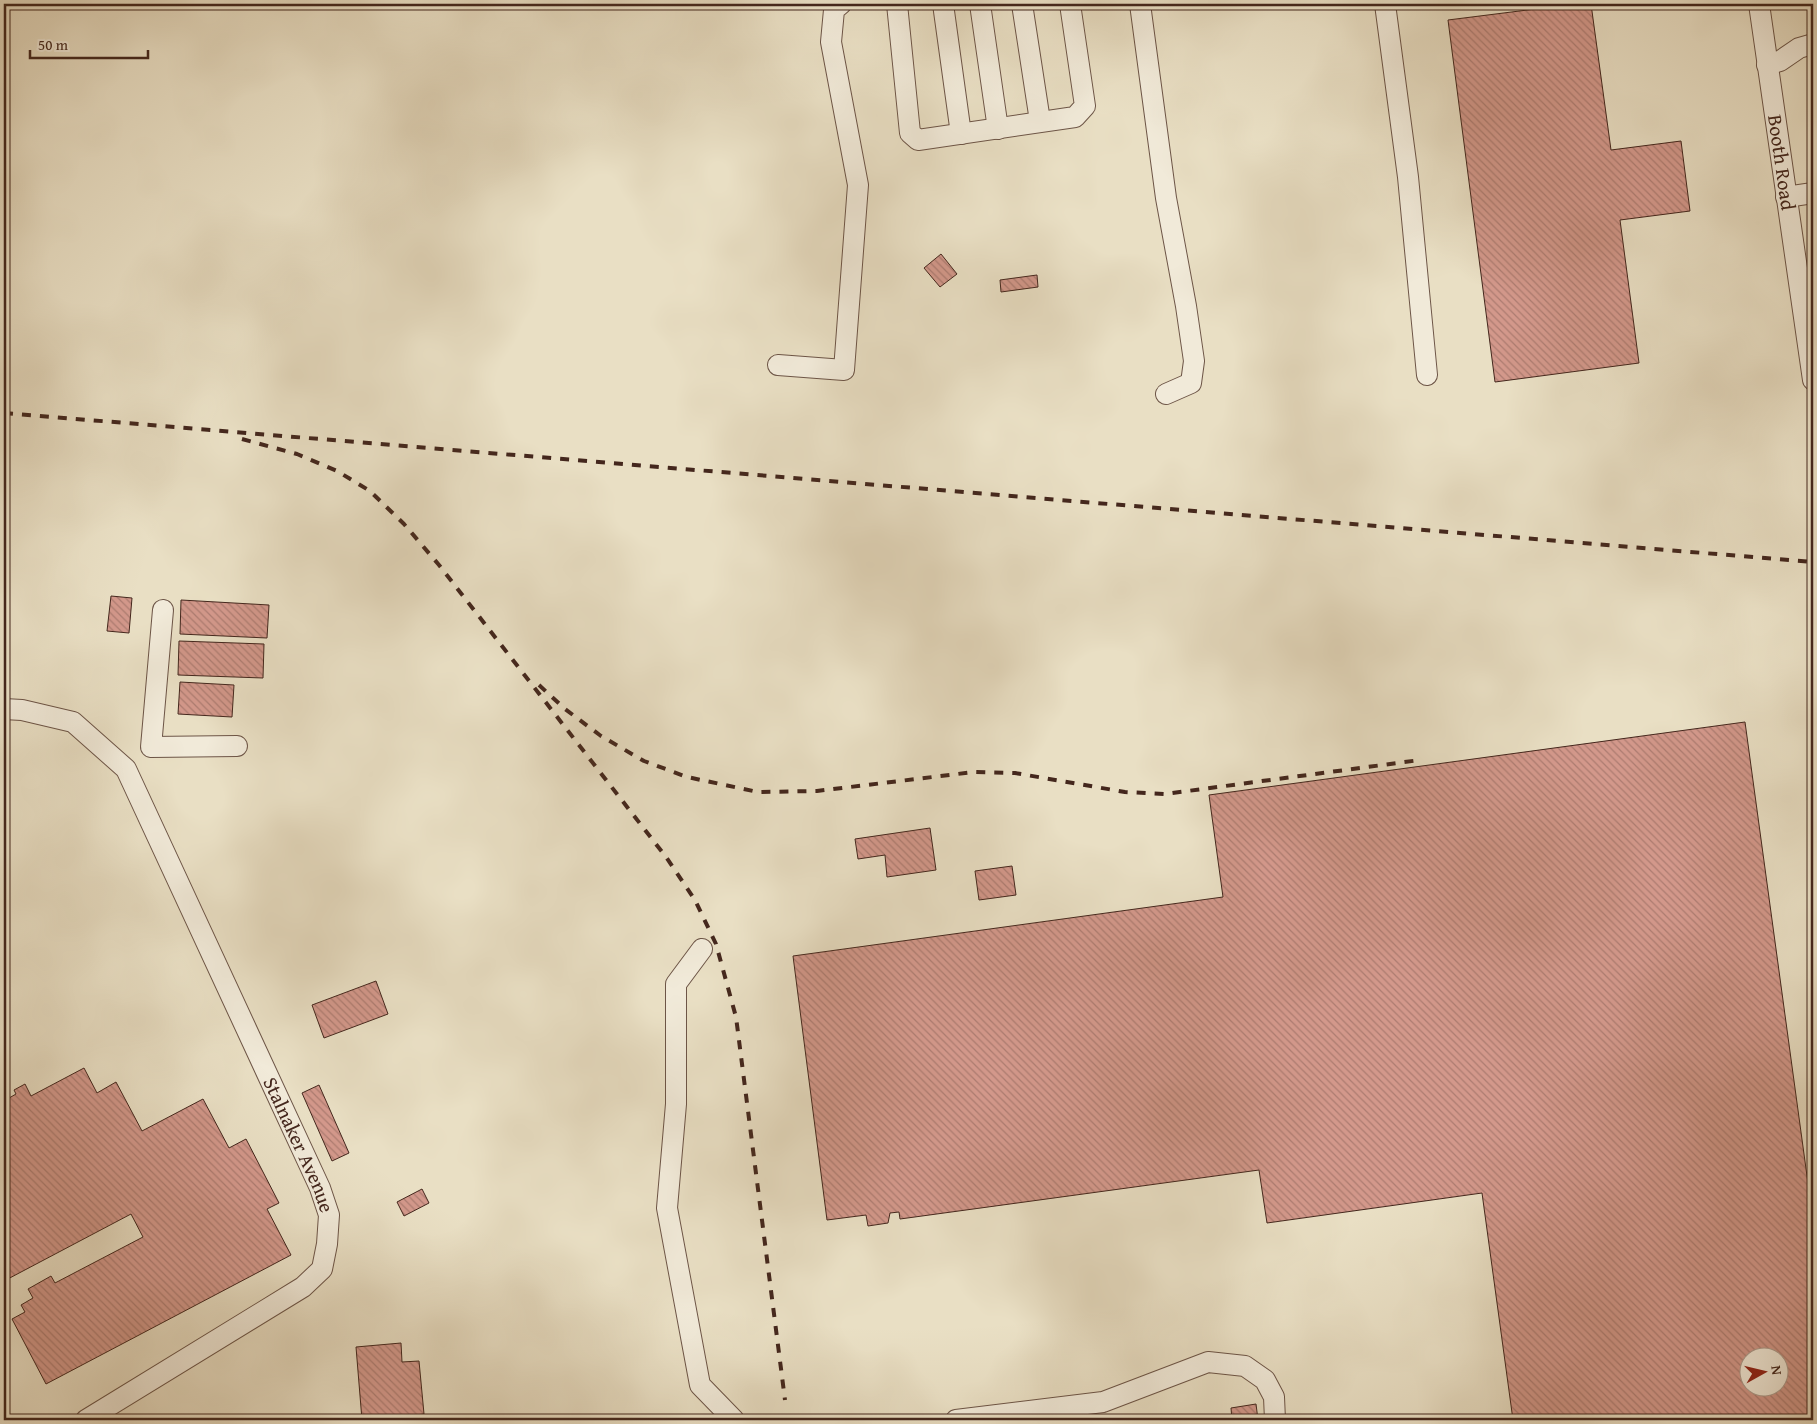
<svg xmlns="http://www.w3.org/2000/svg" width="1817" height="1424" font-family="'Gentium Book Plus',serif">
	<defs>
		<pattern id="building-back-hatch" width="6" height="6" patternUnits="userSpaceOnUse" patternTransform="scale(1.25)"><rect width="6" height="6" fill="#d3988b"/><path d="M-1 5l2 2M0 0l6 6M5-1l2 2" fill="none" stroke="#ad7c71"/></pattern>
	</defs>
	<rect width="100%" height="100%" fill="#e9dfc4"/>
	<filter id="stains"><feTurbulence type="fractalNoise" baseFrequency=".004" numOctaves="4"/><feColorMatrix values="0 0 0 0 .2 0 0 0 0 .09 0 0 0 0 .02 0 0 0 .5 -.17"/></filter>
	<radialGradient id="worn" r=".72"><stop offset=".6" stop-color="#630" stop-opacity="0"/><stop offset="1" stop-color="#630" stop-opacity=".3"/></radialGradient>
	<path fill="url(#building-back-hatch)" stroke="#44271d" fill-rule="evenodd" d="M1575,4H1591L1611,150L1681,141L1690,211L1620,220L1639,363L1495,382L1448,20Z
		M941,254L957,274L940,287L924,268Z
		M1037,275L1038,287L1001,292L1000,280Z
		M111,596L132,598L129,633L107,631Z
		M181,600L269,605L267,638L180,634Z
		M179,641L264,644L263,678L178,675Z
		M180,682L234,685L232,717L178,714Z
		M1745,722L1813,1220V1420H1513L1482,1193L1267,1223L1259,1170L900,1219L899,1212L890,1213L888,1223L868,1226L866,1215L827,1220L793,956L1223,897L1209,795ZM1750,1356H1780V1386H1750Z
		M930,828L936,870L887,877L885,855L858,859L855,839Z
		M1012,866L1016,895L979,900L975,871Z
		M376,981L388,1014L324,1038L312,1005Z
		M84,1068L97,1093L116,1082L142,1131L203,1099L229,1148L246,1139L279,1203L267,1209L291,1255L46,1384L12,1319L25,1312L21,1305L33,1298L28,1289L51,1276L55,1283L143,1237L131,1214L4,1281V1101L16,1094L14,1090L25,1084L31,1096Z
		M319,1085L349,1153L332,1161L302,1093Z
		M422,1189L429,1203L404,1216L397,1202Z
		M401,1343L402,1362L419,1361L424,1414L405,1416V1420H362L356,1347Z
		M1256,1404L1258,1420H1232L1231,1408Z"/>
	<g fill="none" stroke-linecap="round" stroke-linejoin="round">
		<g stroke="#6d5547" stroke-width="22">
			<g id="minor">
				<path d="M897,4L910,133L918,140L1075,117L1085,106L1070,4"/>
				<path d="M943,4L961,134"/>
				<path d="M980,4L998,129"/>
				<path d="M1022,4L1040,121"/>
				<path d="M1140,4L1166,198L1186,306L1194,361L1191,383L1166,394"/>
				<path d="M1385,4L1408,177L1427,375"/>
				<path id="s1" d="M1759,4L1813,380"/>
				<path d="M1767,65L1780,61L1799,48L1813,44"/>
				<path d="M1786,197L1813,193"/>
				<path d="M778,365L844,370L858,185L831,42L834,10L841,4"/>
				<path d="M163,610L151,747L237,746"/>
				<path id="s2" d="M4,709L22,710L73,722L126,769L320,1188L329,1215L327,1244L322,1269L303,1287L86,1420"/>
				<path d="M702,949L676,984V1104L667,1208L700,1385L734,1420"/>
				<path d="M956,1420L1103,1402L1208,1362L1245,1366L1265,1380L1274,1397L1275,1420"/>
			</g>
		</g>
		<use href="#minor" stroke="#f1ead9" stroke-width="20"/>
		<path stroke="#44271d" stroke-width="4" stroke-dasharray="9 9" stroke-linecap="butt" d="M4,413L1813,562
			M242,439L297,454L337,471L370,491L404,524L439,565L666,857L695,900L716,944L736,1017L785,1400
			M539,685L565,709L601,736L644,761L687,777L758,792L817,791L974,772L1015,773L1125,792L1165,794L1420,760"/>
	</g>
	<g text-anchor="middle" stroke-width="4" stroke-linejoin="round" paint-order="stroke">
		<g font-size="20" fill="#44271d" stroke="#f1ead9">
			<text dy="7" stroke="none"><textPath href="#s1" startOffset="160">Booth Road</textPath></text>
			<text dy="7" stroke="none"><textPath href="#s2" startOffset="555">Stalnaker Avenue</textPath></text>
		</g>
	</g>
	<rect width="1817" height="1424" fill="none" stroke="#e9dfc4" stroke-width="20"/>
	<rect x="5" y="5" width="1807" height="1414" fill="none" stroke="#44271d" stroke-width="2.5"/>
	<rect x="10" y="10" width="1797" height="1404" fill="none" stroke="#44271d"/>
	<g transform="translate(1764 1372) rotate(82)"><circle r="24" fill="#f1ead9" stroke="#ac9c8e"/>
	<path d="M0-4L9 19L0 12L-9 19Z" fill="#8f2418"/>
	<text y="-8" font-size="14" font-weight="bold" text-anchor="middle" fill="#44271d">N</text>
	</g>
	<path d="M30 50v8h118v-8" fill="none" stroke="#44271d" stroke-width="2.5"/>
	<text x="38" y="50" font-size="15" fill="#44271d" stroke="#f1ead9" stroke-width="4" paint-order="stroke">50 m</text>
	<rect width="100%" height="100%" filter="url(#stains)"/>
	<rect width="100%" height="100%" fill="url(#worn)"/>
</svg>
